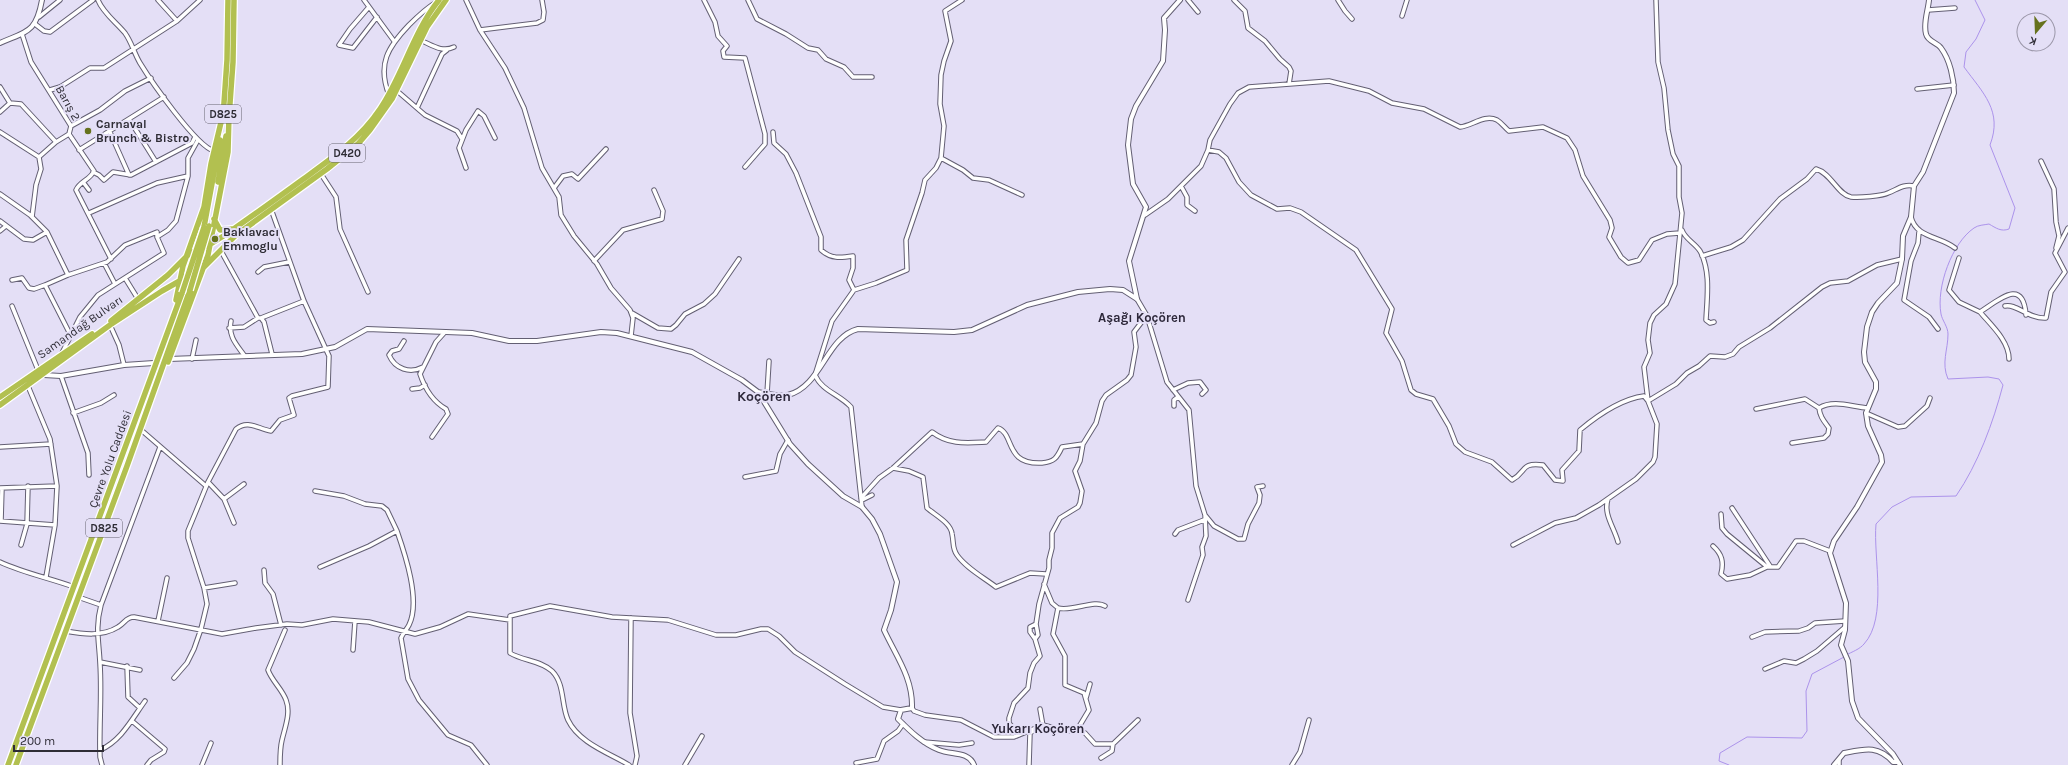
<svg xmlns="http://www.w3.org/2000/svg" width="2068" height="765" font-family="Karla,sans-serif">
	<rect width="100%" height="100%" fill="#e4dff6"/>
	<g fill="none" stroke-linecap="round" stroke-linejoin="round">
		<path stroke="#ac93eb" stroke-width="1" d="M1846,655C1852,652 1860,649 1864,644C1888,618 1873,557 1876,524L1892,507L1911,497L1956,496C1978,464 1993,423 2003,385L1999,379L1988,377L1948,379C1941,363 1948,350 1948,334C1948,327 1942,320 1941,314C1936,287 1952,243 1974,228C1978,225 1984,225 1989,224C1996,228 2001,232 2009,229L2015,208L1990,145C2003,111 1983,93 1964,67L1966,52L1976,39L1985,20L1975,0
			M1729,765L1719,761L1720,753L1747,737L1802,738L1807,731L1806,691L1812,674L1844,657"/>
		<g stroke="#635f73" stroke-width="5.5">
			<path id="minor" d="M98,0C103,13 116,22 125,33C132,43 134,53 140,63C151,81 196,146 214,151
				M158,0L177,21
				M364,0L394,41
				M466,0L480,30L505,68L524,108L542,168L559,197L561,215L574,236L597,264L611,288L630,310L633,318L631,336
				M704,0L715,22L718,36L727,46L723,51L724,57L745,58L765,134V144L745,167
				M748,0L757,19L786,34L808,48L818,50L826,59L844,67L853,77H872
				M1188,0L1198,12
				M1234,0L1245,11L1248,28L1265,41L1280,59L1289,67L1291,71L1289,84
				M1338,0L1345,11L1352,19
				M369,7L350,29L339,45L353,48L377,17
				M1928,10L1955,8
				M1402,16L1407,0
				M39,17L60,0
				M35,24L44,31L50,32L93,0
				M480,30L537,23L543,20L544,12L542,0
				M22,34L31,62L71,126L69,134L94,171C90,180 80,181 76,190L111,259
				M420,40C432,45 442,53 454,47
				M0,87L10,103L0,112
				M1917,89L1954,85
				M50,90L60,87L90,68H104L177,21L200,0
				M396,90L425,115L457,131L462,139
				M389,95C377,64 388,47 409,25C417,17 425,9 435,3
				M10,103L21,104L56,142
				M417,108L442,54L447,50
				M129,119L156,162
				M71,126L100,110L125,91L151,78
				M109,130L129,175
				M0,132L39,157L56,142L69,134
				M773,132L774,143L786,154L796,173L821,237V250C831,259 840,258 853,256V268L849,280L854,290
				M79,150L164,97
				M1208,150L1219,152L1226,158L1239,182L1251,195L1277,209L1290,208L1301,212L1356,250L1392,309L1386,333L1402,361L1411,390L1416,394L1433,399L1449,426L1456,444L1465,452L1492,462L1512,480C1527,472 1520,462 1543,465L1555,480L1563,481L1562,470L1579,451L1580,430C1598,415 1621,399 1644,396L1648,401
				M941,158L963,170L973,178L989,180L1022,195
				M2041,161L2054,189L2056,222L2059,236L2056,248
				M466,168L459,148L466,130L478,111L484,116L495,138
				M93,172L99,175L104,180L113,172L131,175L192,143L195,137
				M321,174L336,197L340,229L368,292
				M83,182L89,190
				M1181,186L1187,197V205L1195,211
				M554,188L563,176L572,174L578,179L606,149
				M0,194L30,215L47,232L68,275
				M89,213L157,183L188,176
				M1145,215L1168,199L1201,166L1208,150L1210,140L1230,104L1238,93L1249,87L1329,81L1369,91L1392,103L1424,109L1460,127C1472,126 1484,114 1497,120C1502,123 1505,128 1509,131L1543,127L1567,138L1575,150L1583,176L1610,220L1612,228L1609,237L1621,257L1628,263L1639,260L1652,240L1667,234L1680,233
				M32,217L36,185L41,169L39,157
				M1911,217C1916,238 1940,236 1955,248
				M0,221L24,239L33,240L47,232
				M1682,230C1685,239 1695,243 1700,251C1711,271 1707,298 1706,320L1710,323L1714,322
				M0,231L6,226
				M1919,232L1918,243L1911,261L1904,300L1929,317L1938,329
				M221,251L258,318H261L264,322L272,354
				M1702,256L1731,247L1743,240L1780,199L1807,179L1816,169C1831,173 1838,195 1851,197C1859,198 1882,196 1888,193C1898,189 1903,184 1914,186
				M1959,258L1949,290L1959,302L1980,312C1999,300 2023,277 2026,315
				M594,261L623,230L662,219L663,211L654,190
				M104,263L115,284
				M258,272L264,267L289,262
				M125,278L138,299
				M12,280L22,278L29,288L34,289L45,285
				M1137,299L1147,316L1167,382L1189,410L1196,486L1205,515L1214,526L1238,539H1244L1248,524L1259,503L1260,495L1257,487L1263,486
				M12,306L38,370
				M2005,306C2016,303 2028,319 2046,318L2051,292L2065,272L2055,253L2068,228
				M1980,312C1991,325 2009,341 2009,359
				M632,313L658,328L671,329L676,325L685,314L704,304L715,294L739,259
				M261,318L304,301
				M231,321C228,336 236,344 244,355
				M110,325L119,345L124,365
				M229,328L244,327L258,318
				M71,336L45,285L68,275L107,262L125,245L157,232V237
				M404,341L399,349L392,351L389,355C395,369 410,374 423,367
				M62,353L80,317L98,295L164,253L157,237L168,230L176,221L188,176V158L198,140
				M192,359L196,340
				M61,376L88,453L89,475
				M28,386L50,439L57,486L55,525L46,577
				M412,389L420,388L425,385
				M1173,390L1188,383L1200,382L1206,390L1202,394
				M767,394L769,361
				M1648,401L1676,384L1687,373L1699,366L1710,356L1725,357L1733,354L1739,347L1770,328L1822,287L1830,283L1848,281L1877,265L1902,259
				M1174,406V400L1178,397
				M1756,409L1805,399L1819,408
				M73,413L101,403L114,395
				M1866,413L1898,427L1905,426L1927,406L1930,398
				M140,429L206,486
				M432,437L448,414L446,409C432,401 425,389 420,374L436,342L445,332
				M1792,443L1824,438L1828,434L1829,428C1824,421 1820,417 1819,408C1834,399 1852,407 1868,408
				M0,447L51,444
				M893,468L909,471L923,477L927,508C935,515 951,523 952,534C954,543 952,548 957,555C966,568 983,577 996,587L1030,573L1046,574
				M745,477L776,471L780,454L788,440
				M208,482L224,499L234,523
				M0,488L57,486
				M315,491L344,496L365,504L382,506L387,510L397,531
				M861,498L879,478L893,468L932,432C949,445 966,443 986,442L998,428C1015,434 1004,465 1042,463C1054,462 1057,458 1062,447L1083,444
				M224,499L244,484
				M1608,499C1603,514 1614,527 1618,542
				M862,500L872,495
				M862,507L851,407C839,394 822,391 815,375L832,321L854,290L876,283L907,270L906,240L922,193L925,180L936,168L941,158L944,126L940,104L941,75L944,61L951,41L945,11L962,0
				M1732,508L1770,566
				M1721,514L1722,528L1727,534L1766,566
				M0,521L55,525
				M1,521L2,488
				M1175,534L1178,530L1204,520
				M21,545L27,524L28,486
				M1513,545L1555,523L1576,518L1599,505L1636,479L1653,462L1655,457L1657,424L1648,401L1644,367L1650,353L1648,340L1650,323L1654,315L1666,304L1675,284L1682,213L1679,197V166L1673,154L1668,130L1664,88L1658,62L1656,0
				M1713,546C1722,554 1724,562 1721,574L1727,579L1750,575L1767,567H1778L1796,541H1804L1830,551
				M0,562C24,573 49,578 74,587
				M320,567L369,546L397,531C405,554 421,601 409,625C407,629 403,633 401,638L408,679L419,700L448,735L471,745L487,765
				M264,570L265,583L273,594L281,625
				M204,588L235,583
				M78,597L101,605C95,628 99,641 100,664C102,695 99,726 100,757L102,765
				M1188,600L1203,555L1202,547L1206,536L1205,515
				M101,605L160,447
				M1058,608C1072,612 1095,599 1105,606
				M631,618L630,713L637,756L635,765
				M158,621L167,578
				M1036,624L1030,627V632L1035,639L1038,635L1036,624L1039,604L1049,568V560L1052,548V533L1060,518L1078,507L1080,503L1082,491L1075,471L1080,461L1083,444L1096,423L1102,401L1106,395L1127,380L1131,375L1136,347L1134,332L1147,315
				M65,631C83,634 102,637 118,627C125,623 126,617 134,617L222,634L256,628L287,624L302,625L333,619L369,622L415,634L440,627L468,614L510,620
				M1752,637L1765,632L1799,631L1808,628L1815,623L1845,621
				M353,650L355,621
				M100,662L140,670
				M127,666L128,697L140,708
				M1765,669L1784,661L1796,663L1804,659L1817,651L1845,627
				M174,678L187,663L194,649L201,629L207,604L204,588L188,538V531L208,482L236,429C248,419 258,429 271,431L280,420L294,415L289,398L292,396L328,387L329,356L304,301L271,209
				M1086,698L1090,684
				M912,708L914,711L925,715L961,720L994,737H1014L1043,725L1065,731L1077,730L1089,710L1084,693L1065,685V656L1053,634L1058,608L1052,603L1044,584
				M1040,709L1043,726
				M132,721L165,749L164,752L151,760L147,765
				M1077,730L1085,733L1095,744H1113L1138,720
				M1019,735L1009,723V718L1014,703L1028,688L1030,673L1034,663L1040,656L1035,639
				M924,742L959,745L972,743
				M100,750C121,741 132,719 145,701
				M1101,758L1112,751L1113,744
				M856,763L877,759L884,741L898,731L903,724
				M202,765L211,743
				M280,765C280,757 280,748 282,740C285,727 291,713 286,700C282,689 272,681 268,670L285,630
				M629,765C609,753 579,743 568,720C561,705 565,684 552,671C540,660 523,661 510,653V616L550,606L612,617L668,620L716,635H736L761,629H768L779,636L795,652L845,684L883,707L901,710
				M685,765L702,736
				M1029,765L1030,733L1035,730
				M1292,765L1300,752L1309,720
				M1839,765V760"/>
		</g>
		<g stroke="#635f73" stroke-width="6">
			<path id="tertiary" d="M0,43C27,31 36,33 42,0
				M1137,299L1129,261L1146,207L1133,184L1128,145L1131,119L1136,106L1163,61L1165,30L1164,18L1180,0
				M169,359L302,354L335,347L367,329L472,333L509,341H537L601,332L617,333L692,352L742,380L758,392L790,444L808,464L843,496L862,507L872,519L880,534L897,582L891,610L884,630C896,656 913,678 912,708L901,710L898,719C910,731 922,743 939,750C951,755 969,751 974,765
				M44,375L61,376L124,365L154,363
				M758,392C768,394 778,397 788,395C822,386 826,337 858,329L954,332L972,330L1027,305L1078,292L1110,289L1123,290L1137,299
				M1834,765L1844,753C1865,749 1878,745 1893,762H1898
				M1900,765L1893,754L1858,718L1852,701L1848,661L1841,645L1845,630L1846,603L1830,553L1834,541L1857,507L1882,462L1881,455L1868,426L1866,413L1876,389V382L1865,362L1864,352L1867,327L1872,312L1878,303L1897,283L1902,259L1903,236L1911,217L1914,186L1923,172L1954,93C1954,79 1950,60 1941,48C1937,42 1928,42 1926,34C1923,23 1928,11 1929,0"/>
		</g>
		<g stroke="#fff" stroke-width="8">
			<path id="trunk" d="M223,117L227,60L228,0
				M229,117L233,62L234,0
				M218,182L226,136
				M214,219L220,230L232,229
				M204,227L220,140
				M176,300L183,266L204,207L211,164L223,114
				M111,321L168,275L187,256L199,248L209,245L225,235C251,217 276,199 302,180C331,159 360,139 380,109C403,75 413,32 439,0
				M168,362L208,255L228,152L229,115
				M0,397L92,334
				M0,405L110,325L162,291L204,267L236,235L327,169L358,144L370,130L392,99L427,27L446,0
				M8,765L182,293
				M16,765L127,466L190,290"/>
		</g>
		<use href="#minor" stroke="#fff" stroke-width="3.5"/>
		<use href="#tertiary" stroke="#fff" stroke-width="4"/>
		<use href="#trunk" stroke="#b2c050" stroke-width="5.5"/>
		<g stroke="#fff" stroke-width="8" stroke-linecap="butt">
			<path id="trunk-bridge" d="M190,290L209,226
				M182,293L204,227"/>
		</g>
		<use href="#trunk-bridge" stroke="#b2c050" stroke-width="5.5"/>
	</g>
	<g fill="#66721d" stroke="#e4dff6" stroke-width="1.5">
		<circle cx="88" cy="131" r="4"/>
		<circle cx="215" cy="239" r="4"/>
	</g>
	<g text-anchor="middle" stroke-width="4" stroke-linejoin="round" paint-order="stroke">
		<g fill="#e4dff6" stroke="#65626f" stroke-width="1">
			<rect x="205" y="105" width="36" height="18" rx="3"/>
			<rect x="329" y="144" width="36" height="18" rx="3"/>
			<rect x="86" y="519" width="36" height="18" rx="3"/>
		</g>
		<g font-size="11" font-weight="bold" fill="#2e2c35">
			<text x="223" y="118">D825</text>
			<text x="347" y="157">D420</text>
			<text x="104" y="532">D825</text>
		</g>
		<g font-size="12" fill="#2e2c35" stroke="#e4dff6">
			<text transform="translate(68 103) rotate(61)" y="4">Barış 2</text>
			<text transform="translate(80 327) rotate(-35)" y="4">Samandağ Bulvarı</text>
			<text transform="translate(110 459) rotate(-70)" y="4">Çevre Yolu Caddesi</text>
		</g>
		<g font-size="12" font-weight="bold" fill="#2e2c35" stroke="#e4dff6" text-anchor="start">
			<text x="96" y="128">Carnaval<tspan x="96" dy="14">Brunch &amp; Bistro</tspan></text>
			<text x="223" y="236">Baklavacı<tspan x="223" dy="14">Emmoglu</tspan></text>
		</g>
		<g font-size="13" font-weight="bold" fill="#2d283a" stroke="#e4dff6">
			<text x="1142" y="322">Aşağı Koçören</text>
			<text x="1038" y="733">Yukarı Koçören</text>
		</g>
		<g font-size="14" font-weight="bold" fill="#2d283a" stroke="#e4dff6">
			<text x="764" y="401">Koçören</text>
		</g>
	</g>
	<g transform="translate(2036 32) rotate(199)"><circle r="19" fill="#e4dff6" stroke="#9b97a9"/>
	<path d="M0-3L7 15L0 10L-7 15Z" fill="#66721d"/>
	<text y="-6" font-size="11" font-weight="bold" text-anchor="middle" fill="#2e2c35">K</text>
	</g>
	<path d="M14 745v6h89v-6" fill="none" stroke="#2e2c35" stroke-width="2"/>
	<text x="20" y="745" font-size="12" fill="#2e2c35" stroke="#e4dff6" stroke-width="3" paint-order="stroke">200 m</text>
</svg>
